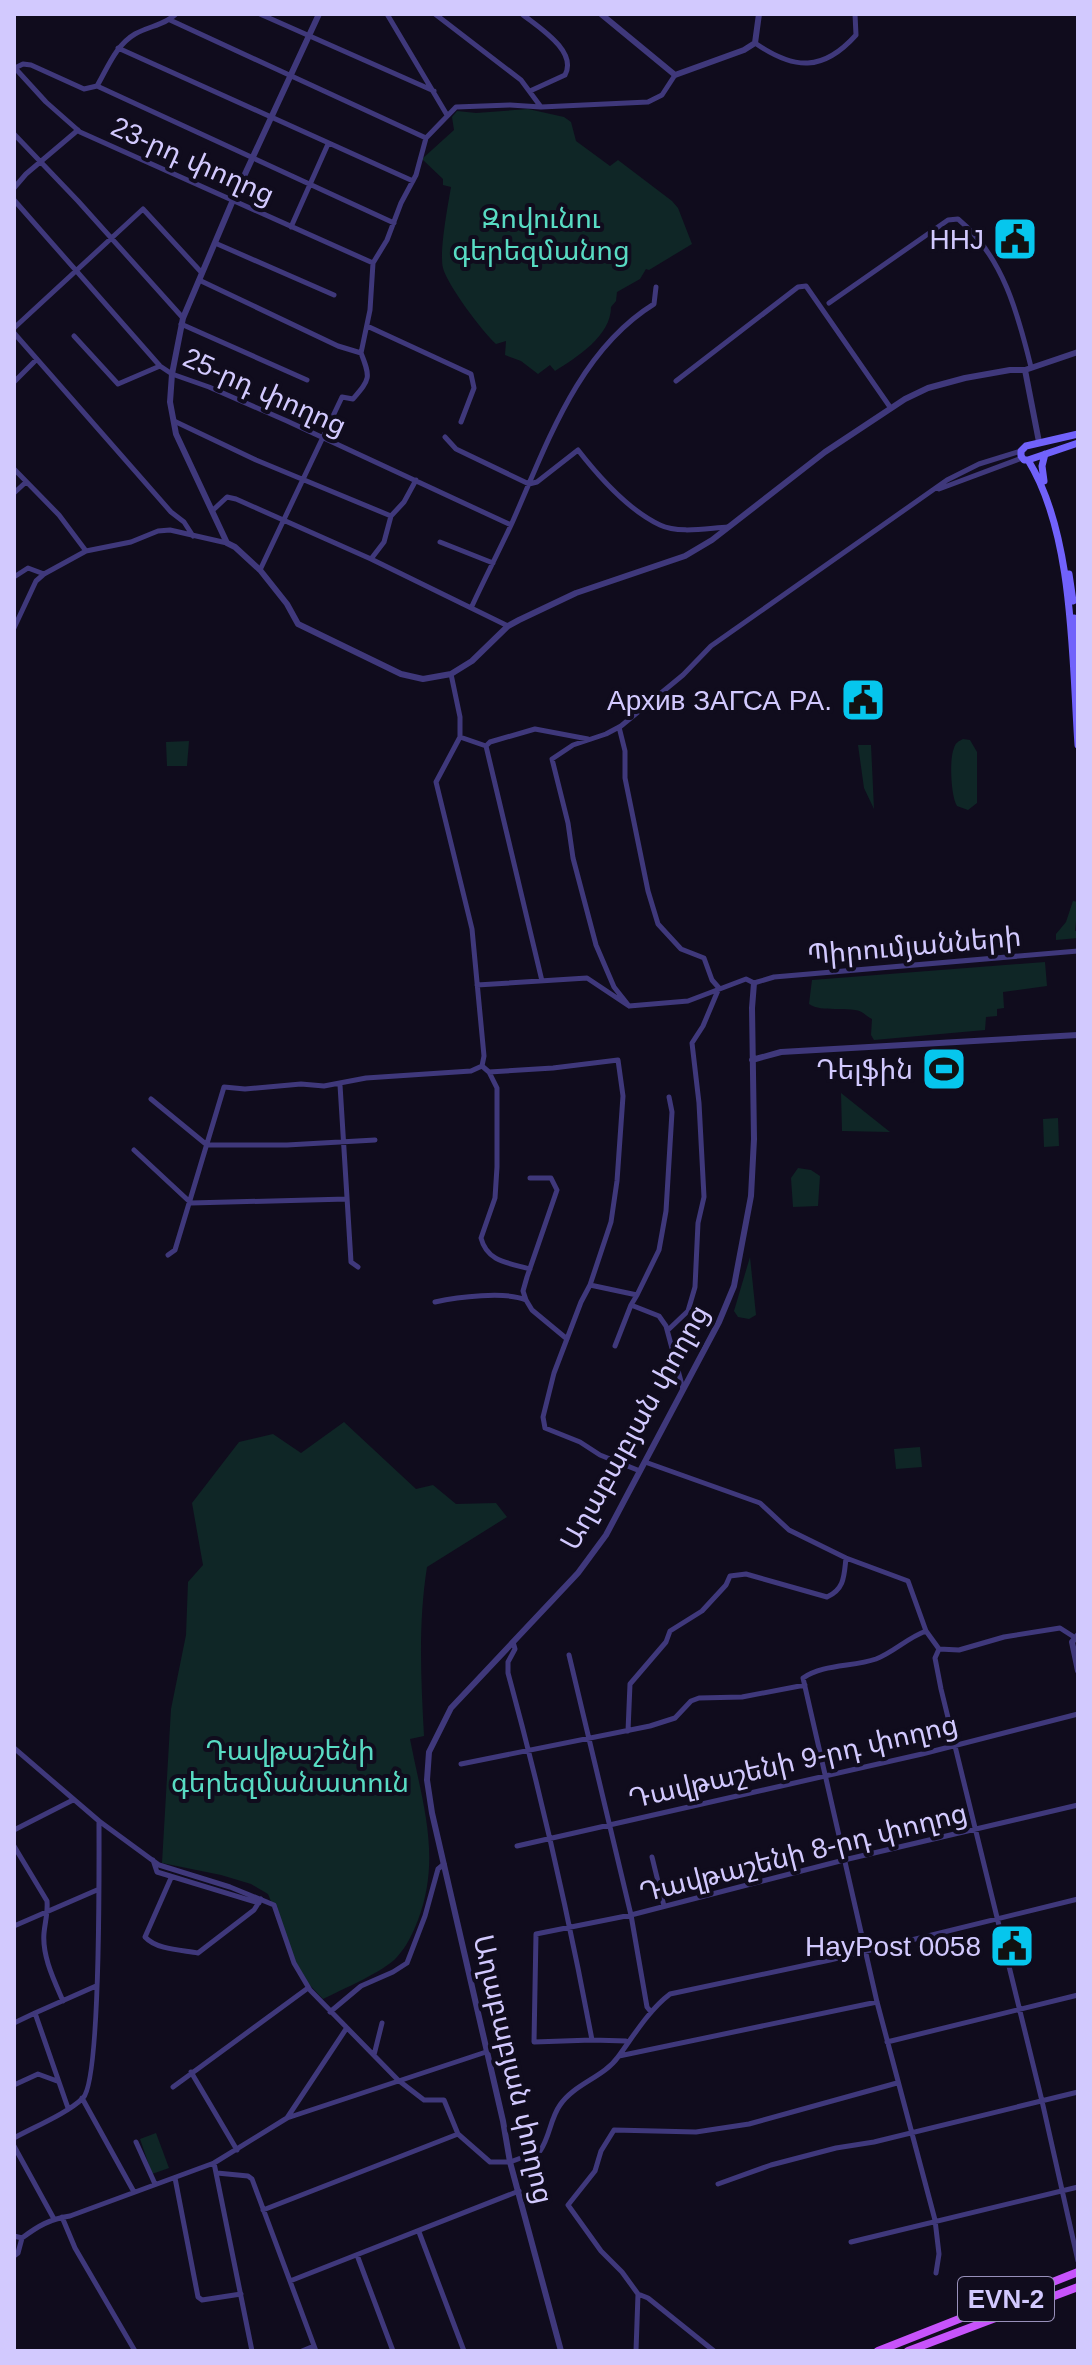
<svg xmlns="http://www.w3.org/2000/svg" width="1092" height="2365" font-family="Arial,'Noto Sans Armenian',sans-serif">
	<rect width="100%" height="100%" fill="#100c1d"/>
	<path fill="#0f2626" d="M528,109L564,117L571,122L576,141L610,166L618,160L672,201L678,208L692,244L649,270L646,269L640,279L617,292L616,301L611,307C611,336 577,357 555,371L550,365L538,374L521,361L505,355L506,341L496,344C482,331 448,286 443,268C439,252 448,205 451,187L443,185V179L422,159L454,130L452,117L457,111L476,113Z
		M963,739L970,740L977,752V803L968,810L957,806C951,797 949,759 954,748C956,742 958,742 963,739Z
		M189,741L187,766H167L166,742Z
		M858,745H871L874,809L864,788Z
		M1073,901L1078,902L1075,931H1078V938L1056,940V934L1066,922Z
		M1045,962L1047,986L1003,992L1004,1008L997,1009V1016L986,1017L985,1030L874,1040L871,1035L872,1019C865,1016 864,1011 855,1010C840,1007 821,1012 809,1004L812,980Z
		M841,1093L890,1132L842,1131Z
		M1058,1118L1059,1146L1044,1147L1043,1119Z
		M798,1168L811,1170L820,1176L818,1206L793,1207L791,1178Z
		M750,1257L756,1315L749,1319L738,1317L734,1311Z
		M344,1422L416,1489L433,1485L456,1504L496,1503L507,1517L427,1567C418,1624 421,1679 424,1736L410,1739C422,1802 442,1857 418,1920C413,1933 407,1946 397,1957C385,1971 341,1990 323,1999L302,1977L268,1894L251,1884L221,1875L162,1863L171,1709L186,1635L188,1582L203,1565L192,1503L239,1442L273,1434L301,1453Z
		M920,1447L922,1467L896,1469L894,1449Z
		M156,2133L169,2168L152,2174L140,2139Z"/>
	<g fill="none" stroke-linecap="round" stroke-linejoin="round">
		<path stroke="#3f387b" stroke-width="5" d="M260,14L434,91
			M387,14L447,115
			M435,14L521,80L541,107L648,102L662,95L675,75
			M522,14C538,27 578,51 565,75L530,91
			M170,20L426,138L416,175L401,203L387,240L373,263L370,310L361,353
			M755,43C794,70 823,72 856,35L855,14
			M118,48L413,181
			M14,67L46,102L80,132L373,263
			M15,68L23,64L31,65L84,89L97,86C108,67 116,45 135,34C149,26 165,25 176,14
			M97,86L394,223
			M14,134L78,201L183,318
			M426,138L456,107L510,105L541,107
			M14,188L26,174L78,130
			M14,200L160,366L172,374L209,387L287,421L511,525
			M291,227L328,144
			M215,243L334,295
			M199,280L338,346L361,353C371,378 370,379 353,399L342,397L260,570
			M829,303L948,220L958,219C1003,256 1018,314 1031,367
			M181,324L307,380
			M367,326L471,374L474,388L461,422
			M14,328L143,209L202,273
			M14,333L171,512L184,522L193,536
			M74,336L118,384L160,366
			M676,381L798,287L806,286L890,407
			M14,382L37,359
			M174,421L256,460L391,516
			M445,437L456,449L529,484L537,482L578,450C599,477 628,510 660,525C679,534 708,528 728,527
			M14,469L59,515L86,551
			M939,489L1022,458
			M14,493L26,482
			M212,511L227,497L236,499L371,559L508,626
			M440,542L493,563
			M371,559L384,542L391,516L404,502L416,480
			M14,577L28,568L44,574
			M472,606C485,578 499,551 512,523C547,444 578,351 654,304L656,287
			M14,628L36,581L44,574L86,551L131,542L158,531L170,530L227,543
			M451,674L460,717V737L436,782L472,929L484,1056L482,1066
			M619,727L625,751V778L648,891L658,924L681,949L704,958L712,980L719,988L703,1026L692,1043L699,1103L704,1197L698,1223L695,1287L688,1311L668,1330
			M460,737L486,746L542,981
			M486,746L490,742L535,729L588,739
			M477,985L587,978L629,1006L688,1001L746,979L754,983L774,977L1078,951
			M629,1006L614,987L596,945L573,858L568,823L552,759L573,745L606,734L621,726L683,675L711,646L947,480L979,464L1021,451
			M482,1066L489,1072L553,1068L618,1060L623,1096L617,1181L611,1222L590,1285L581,1302L554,1373L543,1417L545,1428L580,1442L600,1455L640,1471
			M489,1072L497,1088V1167L495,1198L481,1238C487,1262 509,1263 530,1269
			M340,1085L351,1262L358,1267
			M151,1099L207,1145H287L375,1140
			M134,1150L191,1203L347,1199
			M168,1255L175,1250L224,1087L245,1089L301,1084L324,1086L366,1078L471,1071L482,1066
			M590,1285L637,1295L631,1305L659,1316L666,1326L683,1389
			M637,1295L659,1250L666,1211L672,1112L669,1097
			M526,1300L532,1310L567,1339
			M435,1302C457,1297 506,1291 526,1300L523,1291L527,1277L557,1190L551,1178H530
			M615,1346L631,1305
			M645,1462L760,1503L789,1530L846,1558L908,1581L926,1631L939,1649L935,1658L941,1689L1042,2101L1078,2261
			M926,1631C907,1638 894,1652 876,1659C853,1667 823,1664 803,1678L877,2002L935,2220L939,2254L936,2273
			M513,1642L515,1649L508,1662V1673C541,1794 569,1917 592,2040L626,2041
			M939,1649L959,1650L1004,1637L1060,1628L1074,1637
			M569,1655L631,1915L647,2007L651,2012
			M628,1731L630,1684L666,1642L670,1631L702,1611L726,1585L730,1576L746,1574L827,1597C845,1589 844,1575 846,1558
			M14,1748L99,1821L159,1865L230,1887L274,1905L294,1963L310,1990L398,2080L424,2100H444L458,2134L490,2162H510L540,2151C550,2137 550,2119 560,2105C574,2084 604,2077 618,2057C634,2035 649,2010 670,1994L830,1960L1078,1899
			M461,1764L650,1726L675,1718L691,1701L699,1698L742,1697L805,1685
			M14,1830L73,1800
			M14,1846L47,1901C48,1913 45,1922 44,1933C42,1956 54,1980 63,2001
			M517,1846L922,1754L1078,1714
			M652,1857L664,1906
			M153,1860L157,1872L259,1903
			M171,1878L145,1937C157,1950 182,1950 198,1953L254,1910L261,1899
			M14,1926L97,1890
			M330,2012L361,1986L393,1972L407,1963L425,1916L438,1869L444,1864
			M35,2013L96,1986
			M14,2023L35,2013L68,2108
			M592,2040L534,2042L536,1934L631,1915L844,1860L1078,1805
			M887,2042L1078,1995
			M374,2055L382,2023
			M619,2056L877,2002
			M191,2072L237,2150
			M14,2085L38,2074L57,2081
			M173,2087L308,1988
			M82,2098L134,2192
			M287,2118L486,2052
			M14,2138C34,2127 68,2113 83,2098C101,2080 99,1861 99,1822
			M136,2142L155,2184
			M14,2146L54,2219
			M214,2163L252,2351
			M217,2173L248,2176L252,2179L316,2351
			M175,2178L198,2297L202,2300L241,2294
			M718,2184L771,2165L836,2148L874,2142L1078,2092
			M263,2210L458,2134
			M62,2217L75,2248L135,2351
			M419,2232L464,2351
			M14,2236L22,2238C38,2226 50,2219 70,2216L214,2163L287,2118L346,2029
			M851,2242L1078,2187
			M357,2255L393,2351
			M14,2256L18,2253L22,2238
			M290,2281L519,2191
			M638,2294L648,2298L714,2351
			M302,2351L314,2346
			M636,2351L638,2294L622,2272L601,2251L568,2205L595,2171L601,2151L614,2130L696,2132L749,2124L897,2083"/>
		<path stroke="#3f387b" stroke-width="6" d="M319,14L233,200L183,318L172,374L170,402L176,434L227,543L235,547L260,570L287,604L298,624L401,674L423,679L451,674L472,661L508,626L519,620L576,593L685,556L712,540L825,452L905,399L928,388L965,378L1010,370H1025L1078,352
			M601,14L675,75L744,50L755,43L759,14
			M1025,370L1039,442
			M752,1060L781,1052L1078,1035
			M1078,1635L1072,1642L1078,1671
			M561,2351L510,2162L503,2121L432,1813L427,1780L429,1752L451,1708L578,1573L606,1535L719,1322L734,1286L751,1196L754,1139L752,1008L754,983"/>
		<path stroke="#7162fb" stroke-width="7" d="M1078,434L1026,446L1021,451V456L1024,460H1028C1074,534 1072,659 1078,745
			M1028,460L1078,443
			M1044,481L1042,466L1045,454
			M1069,574L1073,601
			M1074,618L1078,667"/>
		<path stroke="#c753fb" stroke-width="8" d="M878,2351L1078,2272
			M908,2351L1078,2287"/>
	</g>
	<defs>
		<g id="civic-square" transform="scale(2.3)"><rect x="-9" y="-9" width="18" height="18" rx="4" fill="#06c6ed" stroke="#100c1d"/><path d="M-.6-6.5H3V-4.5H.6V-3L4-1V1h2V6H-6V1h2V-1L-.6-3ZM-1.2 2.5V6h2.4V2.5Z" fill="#111"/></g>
		<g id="stadium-square" transform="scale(2.3)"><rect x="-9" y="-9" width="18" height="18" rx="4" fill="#06c6ed" stroke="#100c1d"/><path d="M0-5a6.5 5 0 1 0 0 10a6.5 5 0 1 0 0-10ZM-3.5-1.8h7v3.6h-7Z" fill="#111"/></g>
	</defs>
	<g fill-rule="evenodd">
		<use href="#civic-square" x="1015" y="239"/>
		<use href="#civic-square" x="863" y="700"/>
		<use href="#stadium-square" x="944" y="1069"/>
		<use href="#civic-square" x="1012" y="1946"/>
	</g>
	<g text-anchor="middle" stroke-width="8" stroke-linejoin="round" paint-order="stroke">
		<rect fill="#100c1d" stroke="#9890ba" stroke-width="2" x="958" y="2277" width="96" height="44" rx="6"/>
		<g font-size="26" font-weight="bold" fill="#d2c9fe">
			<text x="1006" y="2308">EVN-2</text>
		</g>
		<g font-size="28" fill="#d2c9fe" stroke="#100c1d">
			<text transform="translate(193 160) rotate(24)" y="10">23-րդ փողոց</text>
			<text transform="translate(265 391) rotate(24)" y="10">25-րդ փողոց</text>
			<text transform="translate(914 945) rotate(-5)" y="10">Պիրումյանների</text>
			<text transform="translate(634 1427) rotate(-61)" y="10">Աղաբաբյան փողոց</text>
			<text transform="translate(793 1761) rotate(-13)" y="10">Դավթաշենի 9-րդ փողոց</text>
			<text transform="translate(803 1852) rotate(-14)" y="10">Դավթաշենի 8-րդ փողոց</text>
			<text transform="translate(514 2069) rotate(77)" y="10">Աղաբաբյան փողոց</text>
		</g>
		<g font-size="28" fill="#58dbc3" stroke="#100c1d">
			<text x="541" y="228">Զովունու<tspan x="541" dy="32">գերեզմանոց</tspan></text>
			<text x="290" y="1760">Դավթաշենի<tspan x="290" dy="32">գերեզմանատուն</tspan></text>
		</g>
		<g font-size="28" fill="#d2c9fe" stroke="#100c1d" text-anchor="end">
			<text x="984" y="249">HHJ</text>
			<text x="832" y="710">Архив ЗАГСА РА.</text>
			<text x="913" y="1079">Դելֆին</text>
			<text x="981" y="1956">HayPost 0058</text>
		</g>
	</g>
	<rect width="1092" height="2365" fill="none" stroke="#d2c9fe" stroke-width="32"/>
</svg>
